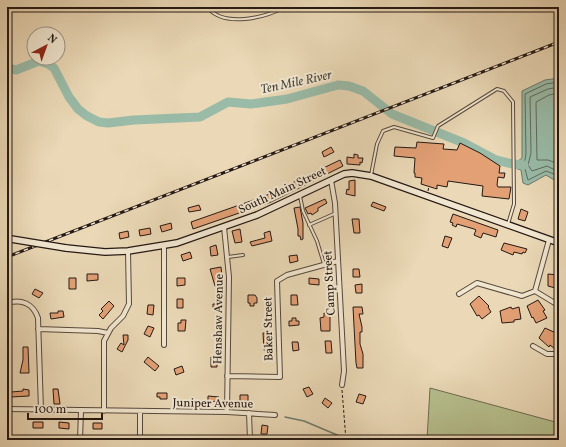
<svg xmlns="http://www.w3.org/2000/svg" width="566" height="447" font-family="Vollkorn,serif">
	<rect width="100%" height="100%" fill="#ead8b6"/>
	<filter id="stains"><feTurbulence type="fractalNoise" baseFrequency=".005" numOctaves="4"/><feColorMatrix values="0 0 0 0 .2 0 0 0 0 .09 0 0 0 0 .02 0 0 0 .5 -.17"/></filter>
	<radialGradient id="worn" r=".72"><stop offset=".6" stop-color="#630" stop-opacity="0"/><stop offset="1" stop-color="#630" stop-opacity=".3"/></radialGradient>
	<path fill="#b6bf8e" stroke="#6e6c51" d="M430,388L559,423V440H427Z"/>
	<path fill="#99bba8" stroke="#6b7a6d" d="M559,78V190L556,181L546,175L528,185L523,183L521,170L512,167L513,160L518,161L522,158V91L545,80Z"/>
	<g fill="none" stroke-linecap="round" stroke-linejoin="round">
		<path stroke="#5f6a5e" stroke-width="1" d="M559,82L546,84L525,94L526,154L525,160L521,164L525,169L528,180L546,171L554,174L559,179
			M559,87L548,89L530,97L531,153L528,165L532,171L547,166L559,172
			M559,93L549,95L536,102L537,160H548L559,164"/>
		<path stroke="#6b7a6d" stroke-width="1.5" d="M285,417L304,421L349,440"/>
		<path stroke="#99bba8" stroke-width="9" d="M7,68L16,70L39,61L48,64L54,68L69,97L78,109L87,116L99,122L108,123L134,120L200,117L228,102L251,104L287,99L338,85L349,86L363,91L392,114L464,143L496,160L513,164L524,165"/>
	</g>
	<path fill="#e3a075" stroke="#251914" d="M417,142L444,144L443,149L457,150L460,143L480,153L500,166L499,173H505L504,178L498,177L497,185L498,187H511L509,199L482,196L483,186L448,181L447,187L437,185V189L421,184L422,178L415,177V173H414L415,158L394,156L395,147L416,148Z
		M331,147L334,152L324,157L322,152Z
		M354,154L358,155V158H363L362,163L360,162V165L347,164V157L354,158Z
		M340,160L343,166L271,202L193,229L191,222L265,196Z
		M355,180V196L346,194L347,189L349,190V181Z
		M325,199L327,203L318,208V211L312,215L311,213L308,214L305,208Z
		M373,202L386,207L384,211L371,206Z
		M199,205L201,210L189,212L188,208Z
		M300,207L303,223V239L301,240L300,236H298V229L294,208Z
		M521,209L528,212L525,221L518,219Z
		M453,214L498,230L496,237L483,233L481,238L474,235L476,230L474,229L457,224L456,227L452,225L453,223L450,222Z
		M352,219H359L360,233H354Z
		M171,223L172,229L162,232L160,226Z
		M150,228L151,234L140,236L139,230Z
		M240,229L242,242L235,243L232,231Z
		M128,231L129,237L120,239L119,233Z
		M270,231L272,241L252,246L250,242L265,238L264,233Z
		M445,236L452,238L448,248L442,246Z
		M504,243L527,249L525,253L523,252L522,254L514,252L513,255L501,250Z
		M216,245L218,255L211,256L210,247Z
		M190,252L192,258L183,261L181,255Z
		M297,255L298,261L290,263L289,256Z
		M221,267L223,285L215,286L210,269Z
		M353,269H359L360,277H353Z
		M87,274H98V280L87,281Z
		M548,274L559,275V289L548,286Z
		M69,278H76V289H69Z
		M177,278H185V285L177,286Z
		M309,278L319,279V285L309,284Z
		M362,284V293H356L355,285Z
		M35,289L43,293L39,298L32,294Z
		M248,295H255L257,298V303H254V306H250V303H248Z
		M291,295H297L298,305H291Z
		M479,296L489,306L488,307L491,312L482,319L479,315L477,316L470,304Z
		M177,299H183V308H177Z
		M538,300L545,310L543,311L547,318L536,323L533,317L532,318L527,306Z
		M109,301L114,306L103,319L99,315L103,311L101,309Z
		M213,304H223V309H213Z
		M148,305H154L153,315L147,314Z
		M353,307H362L363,314H359L362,327V332H360V344L363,354V368H357L356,363Z
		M511,307L512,309L519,307L521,319L514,320V322L502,323L500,311Z
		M58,311H63L64,317L51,319L50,313H58Z
		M324,313H330V331H321L320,318L324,317Z
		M292,318H296V321H299V325L289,326V321H292Z
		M181,320H186L185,331H178V323H181Z
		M148,326L154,328L150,337L144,334Z
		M545,328L558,334L559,343L555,349L550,345L549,347L539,338Z
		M263,333H269V350H264Z
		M123,335H128V340L122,352L117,349L121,343L124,345Z
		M325,341H331L332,353H326Z
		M292,342H298L299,350L293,351Z
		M23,347H28L29,373H20L23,360Z
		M148,357L159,366L155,371L144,362Z
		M211,357H217V367H211Z
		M182,366L184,372L176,375L174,369Z
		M309,387L313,394L307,397L303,389Z
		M23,389L29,390V396L11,397V392L23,391Z
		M53,389H58L60,404H54Z
		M157,393H167V399H160V397H157Z
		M359,394L366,396L363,404L356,402Z
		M240,395H248V401H240Z
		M208,396L219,397V401L208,402Z
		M325,398L332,403L328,408L322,403Z
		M33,422H43V428H33Z
		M59,422L69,423V429L59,428Z
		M93,423H102V429H93Z
		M262,425L268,426L267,434H261Z"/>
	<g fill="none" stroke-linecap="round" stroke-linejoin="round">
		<g stroke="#56493c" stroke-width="4">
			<path id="lane" d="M207,7C224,28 264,18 285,7
				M371,175L377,144L383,131L394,127L433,138L438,126L497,89L504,91L513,102L514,204L508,224
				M300,196L303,211L317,241L324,264
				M309,225L334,214
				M228,257L243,255"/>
		</g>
		<g stroke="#56493c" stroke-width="6">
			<path id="street" d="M331,180L335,203L344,371L342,385
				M224,227L229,277L227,412
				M549,240L535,291L558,305
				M459,294L477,283L522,296L535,291
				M7,303C21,299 33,303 38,318L41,410
				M559,305L557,308L559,315
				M38,329L98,331L108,333
				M164,345V245
				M533,346L547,354H559
				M227,376L280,377L277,281L287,275L338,261
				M7,409L227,412L275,415
				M104,411V341L111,328L123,316L129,304L128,251
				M140,412V440
				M249,413L250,440
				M80,440L81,411"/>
		</g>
		<g stroke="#251914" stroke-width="8">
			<path id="secondary" d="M66,248L105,252L128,251L177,243L257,215L344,174L352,173L371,176L559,243"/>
		</g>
		<path stroke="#251914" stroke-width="1" stroke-dasharray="3 2" stroke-linecap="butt" d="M428,191L429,186
			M342,390L346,440"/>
		<use href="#lane" stroke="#f1e6d0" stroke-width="2"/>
		<use href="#street" stroke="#f1e6d0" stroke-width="4"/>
		<use href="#secondary" stroke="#f1e6d0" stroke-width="5.5"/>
		<g stroke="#251914" stroke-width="3">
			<path id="rail" d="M7,257L559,42"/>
		</g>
		<use href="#rail" stroke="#f1e6d0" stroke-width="1.5" stroke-dasharray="4.5" stroke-linecap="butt"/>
		<g stroke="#251914" stroke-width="8" stroke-linecap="butt">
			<path id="secondary-bridge" d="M11,239L66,248"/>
		</g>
		<use href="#secondary-bridge" stroke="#f1e6d0" stroke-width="5.5"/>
	</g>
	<g text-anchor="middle" stroke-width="4" stroke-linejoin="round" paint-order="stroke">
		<g font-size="12" fill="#251914" stroke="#f1e6d0">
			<text transform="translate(282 190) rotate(-25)" y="4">South Main Street</text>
			<text transform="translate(329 283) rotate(-93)" y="4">Camp Street</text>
			<text transform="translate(218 319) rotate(-89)" y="4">Henshaw Avenue</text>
			<text transform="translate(268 329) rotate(-91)" y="4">Baker Street</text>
			<text transform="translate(213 403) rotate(1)" y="4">Juniper Avenue</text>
		</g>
		<g font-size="13" font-style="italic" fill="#484a40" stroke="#f1e6d0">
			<text transform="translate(296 81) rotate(-12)" y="5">Ten Mile River</text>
		</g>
	</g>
	<rect width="566" height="447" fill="none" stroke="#ead8b6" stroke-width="24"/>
	<rect x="8" y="8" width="550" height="431" fill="none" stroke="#251914" stroke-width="2"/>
	<rect x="12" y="12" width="542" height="423" fill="none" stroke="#251914"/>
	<g transform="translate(46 46) rotate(41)"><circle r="19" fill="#f1e6d0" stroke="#9f9485"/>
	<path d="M0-3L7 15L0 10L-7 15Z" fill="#8f2418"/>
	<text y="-6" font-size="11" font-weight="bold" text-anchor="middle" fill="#251914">N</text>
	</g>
	<path d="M28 413v6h74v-6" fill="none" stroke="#251914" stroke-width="2"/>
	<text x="34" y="413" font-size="12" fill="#251914" stroke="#f1e6d0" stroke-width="3" paint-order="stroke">100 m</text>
	<rect width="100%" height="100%" filter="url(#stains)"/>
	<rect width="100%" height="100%" fill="url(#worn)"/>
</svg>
